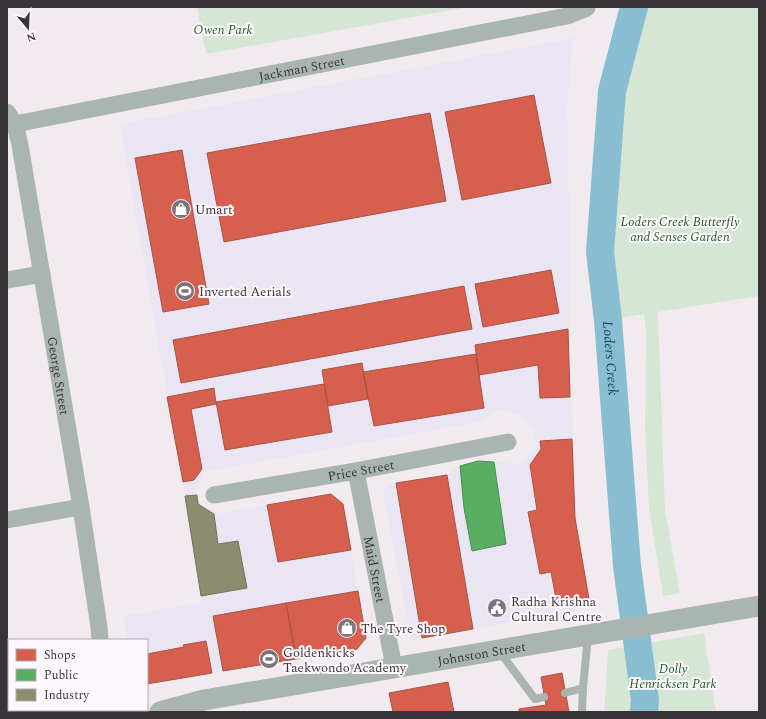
<svg xmlns="http://www.w3.org/2000/svg" width="766" height="719" font-family="Spectral,serif">
	<rect width="100%" height="100%" fill="#f1ebf0"/>
	<path fill="#e9e5f3" d="M573,38L567,105L570,263L569,328L570,353L577,519L592,608L411,640L383,491L388,484L447,475L460,466L478,461L520,464L537,447L534,430L517,414L497,410L484,419L474,423L204,472L196,489L198,504L214,514L331,494L343,504L366,638L357,649L147,684V640H127L123,616L202,602L183,482L137,223L120,124Z"/>
	<path fill="#d5e7d4" d="M197,7H469L206,54Z
		M634,7H759V296L658,312L665,510L680,593L663,596L649,508L645,431L646,332L644,314L608,320L600,252L612,91Z
		M704,633L716,712H604L608,650Z"/>
	<path fill="#d6604d" stroke="#a75347" d="M534,95L551,183L462,200L445,112Z
		M430,113L446,201L224,242L207,153Z
		M182,150L209,304L163,312L135,158Z
		M551,270L559,313L483,327L475,284Z
		M464,286L472,329L181,383L173,340Z
		M568,329L570,397L540,398L538,365L479,375L475,345Z
		M476,354L484,408L374,426L363,372Z
		M362,363L368,399L328,406L322,370Z
		M324,384L332,432L225,450L216,402Z
		M214,388L216,404L191,409L202,469L194,480L183,482L167,397Z
		M572,439L575,518L589,599L557,604L551,572L540,574L528,512L537,510L530,465L541,449L540,441Z
		M447,475L473,629L422,638L396,483Z
		M331,494L343,504L351,550L278,562L267,505Z
		M358,591L366,638L357,649L296,659L286,603Z
		M286,603L296,659L223,671L213,616Z
		M206,641L212,673L147,684V654L184,647L183,645Z
		M562,673L569,712H519V709L546,705L541,677Z
		M448,682L454,712H393L389,693Z"/>
	<path fill="#5aae61" stroke="#508a55" d="M478,461L494,462L506,544L472,551L464,508L460,466Z"/>
	<path fill="#8c8c6e" stroke="#73725e" d="M197,495L198,504L214,514L218,544L238,541L247,588L201,596L185,496Z"/>
	<g fill="none" stroke-linecap="round" stroke-linejoin="round">
		<path stroke="#89bdd1" stroke-width="28" id="s1" d="M634,7L612,91L600,252L608,320L627,566L645,700L644,712"/>
		<path stroke="#aab5b2" stroke-width="8" d="M499,651L535,699L544,697
			M565,693L583,688L588,635
			M582,712L583,688"/>
		<g stroke="#aab5b2" stroke-width="17">
			<path id="s2" d="M7,112L15,124L20,145L81,507L99,627L100,640"/>
			<path id="s3" d="M15,124L567,16L587,8"/>
			<path d="M7,280L42,274"/>
			<path id="s4" d="M356,471L394,667"/>
			<path id="s5" d="M214,495L356,471L508,442"/>
			<path d="M7,520L81,507"/>
		</g>
		<g stroke="#aab5b2" stroke-width="21">
			<path d="M132,710V712"/>
			<path d="M88,712L92,710"/>
			<path id="s6" d="M160,712L204,700L759,606"/>
		</g>
	</g>
	<defs>
		<g id="shop-disc" transform="scale(1)"><circle r="9.5" fill="#797578" stroke="#fff7fe"/><path d="M-5-2.5h2.3a2.7 3.5 0 0 1 5.4 0H5L5.5 6h-11ZM-1.5-2.5h3a1.5 2.3 0 0 0-3 0Z" fill="#fff"/></g>
		<g id="stadium-disc" transform="scale(1)"><circle r="9.5" fill="#797578" stroke="#fff7fe"/><path d="M0-5a6.5 5 0 1 0 0 10a6.5 5 0 1 0 0-10ZM-3.5-1.8h7v3.6h-7Z" fill="#fff"/></g>
		<g id="civic-disc" transform="scale(1)"><circle r="9.5" fill="#797578" stroke="#fff7fe"/><path d="M-.6-6.5H3V-4.5H.6V-3L4-1V1h2V6H-6V1h2V-1L-.6-3ZM-1.2 2.5V6h2.4V2.5Z" fill="#fff"/></g>
	</defs>
	<g fill-rule="evenodd">
		<use href="#shop-disc" x="181" y="209"/>
		<use href="#stadium-disc" x="185" y="291"/>
		<use href="#civic-disc" x="497" y="608"/>
		<use href="#shop-disc" x="347" y="628"/>
		<use href="#stadium-disc" x="269" y="659"/>
	</g>
	<g text-anchor="middle" stroke-width="4" stroke-linejoin="round" paint-order="stroke">
		<g font-size="13" font-style="italic" fill="#1d5d20" stroke="#fff7fe">
			<text x="223" y="34">Owen Park</text>
			<text x="680" y="226">Loders Creek Butterfly<tspan x="680" dy="15">and Senses Garden</tspan></text>
			<text x="673" y="673">Dolly<tspan x="673" dy="15">Henricksen Park</tspan></text>
		</g>
		<g font-size="13" fill="#383538" stroke="#fff7fe">
			<text dy="5" stroke="none"><textPath href="#s3" startOffset="292">Jackman Street</textPath></text>
			<text dy="5" stroke="none"><textPath href="#s2" startOffset="270">George Street</textPath></text>
			<text dy="5" stroke="none"><textPath href="#s5" startOffset="149">Price Street</textPath></text>
			<text dy="5" stroke="none"><textPath href="#s4" startOffset="100">Maid Street</textPath></text>
			<text dy="5" stroke="none"><textPath href="#s6" startOffset="327">Johnston Street</textPath></text>
		</g>
		<g font-size="13" fill="#383538" stroke="#fff7fe" text-anchor="start">
			<text x="195" y="214">Umart</text>
			<text x="199" y="296">Inverted Aerials</text>
			<text x="511" y="606">Radha Krishna<tspan x="511" dy="15">Cultural Centre</tspan></text>
			<text x="361" y="633">The Tyre Shop</text>
			<text x="283" y="657">Goldenkicks<tspan x="283" dy="15">Taekwondo Academy</tspan></text>
		</g>
		<g font-size="14" font-style="italic" fill="#094c5f" stroke="#fff7fe">
			<text dy="5" stroke="none"><textPath href="#s1" startOffset="355">Loders Creek</textPath></text>
		</g>
	</g>
	<rect width="766" height="719" fill="none" stroke="#383538" stroke-width="16"/>
	<rect x="8" y="639" width="140" height="72" fill="#fff7fe" stroke="#afa9af"/>
	<rect x="16" y="649" width="20" height="12" fill="#d6604d" stroke="#afa9af"/>
	<text x="44" y="659" font-size="12" fill="#383538">Shops</text>
	<rect x="16" y="669" width="20" height="12" fill="#5aae61" stroke="#afa9af"/>
	<text x="44" y="679" font-size="12" fill="#383538">Public</text>
	<rect x="16" y="689" width="20" height="12" fill="#8c8c6e" stroke="#afa9af"/>
	<text x="44" y="699" font-size="12" fill="#383538">Industry</text>
	<g transform="translate(28 28) rotate(161)" stroke="#fff7fe" stroke-width="3" paint-order="stroke">
	<path d="M0-3L7 15L0 10L-7 15Z" fill="#383538"/>
	<text y="-6" font-size="11" font-weight="bold" text-anchor="middle" fill="#383538">N</text>
	</g>
</svg>
